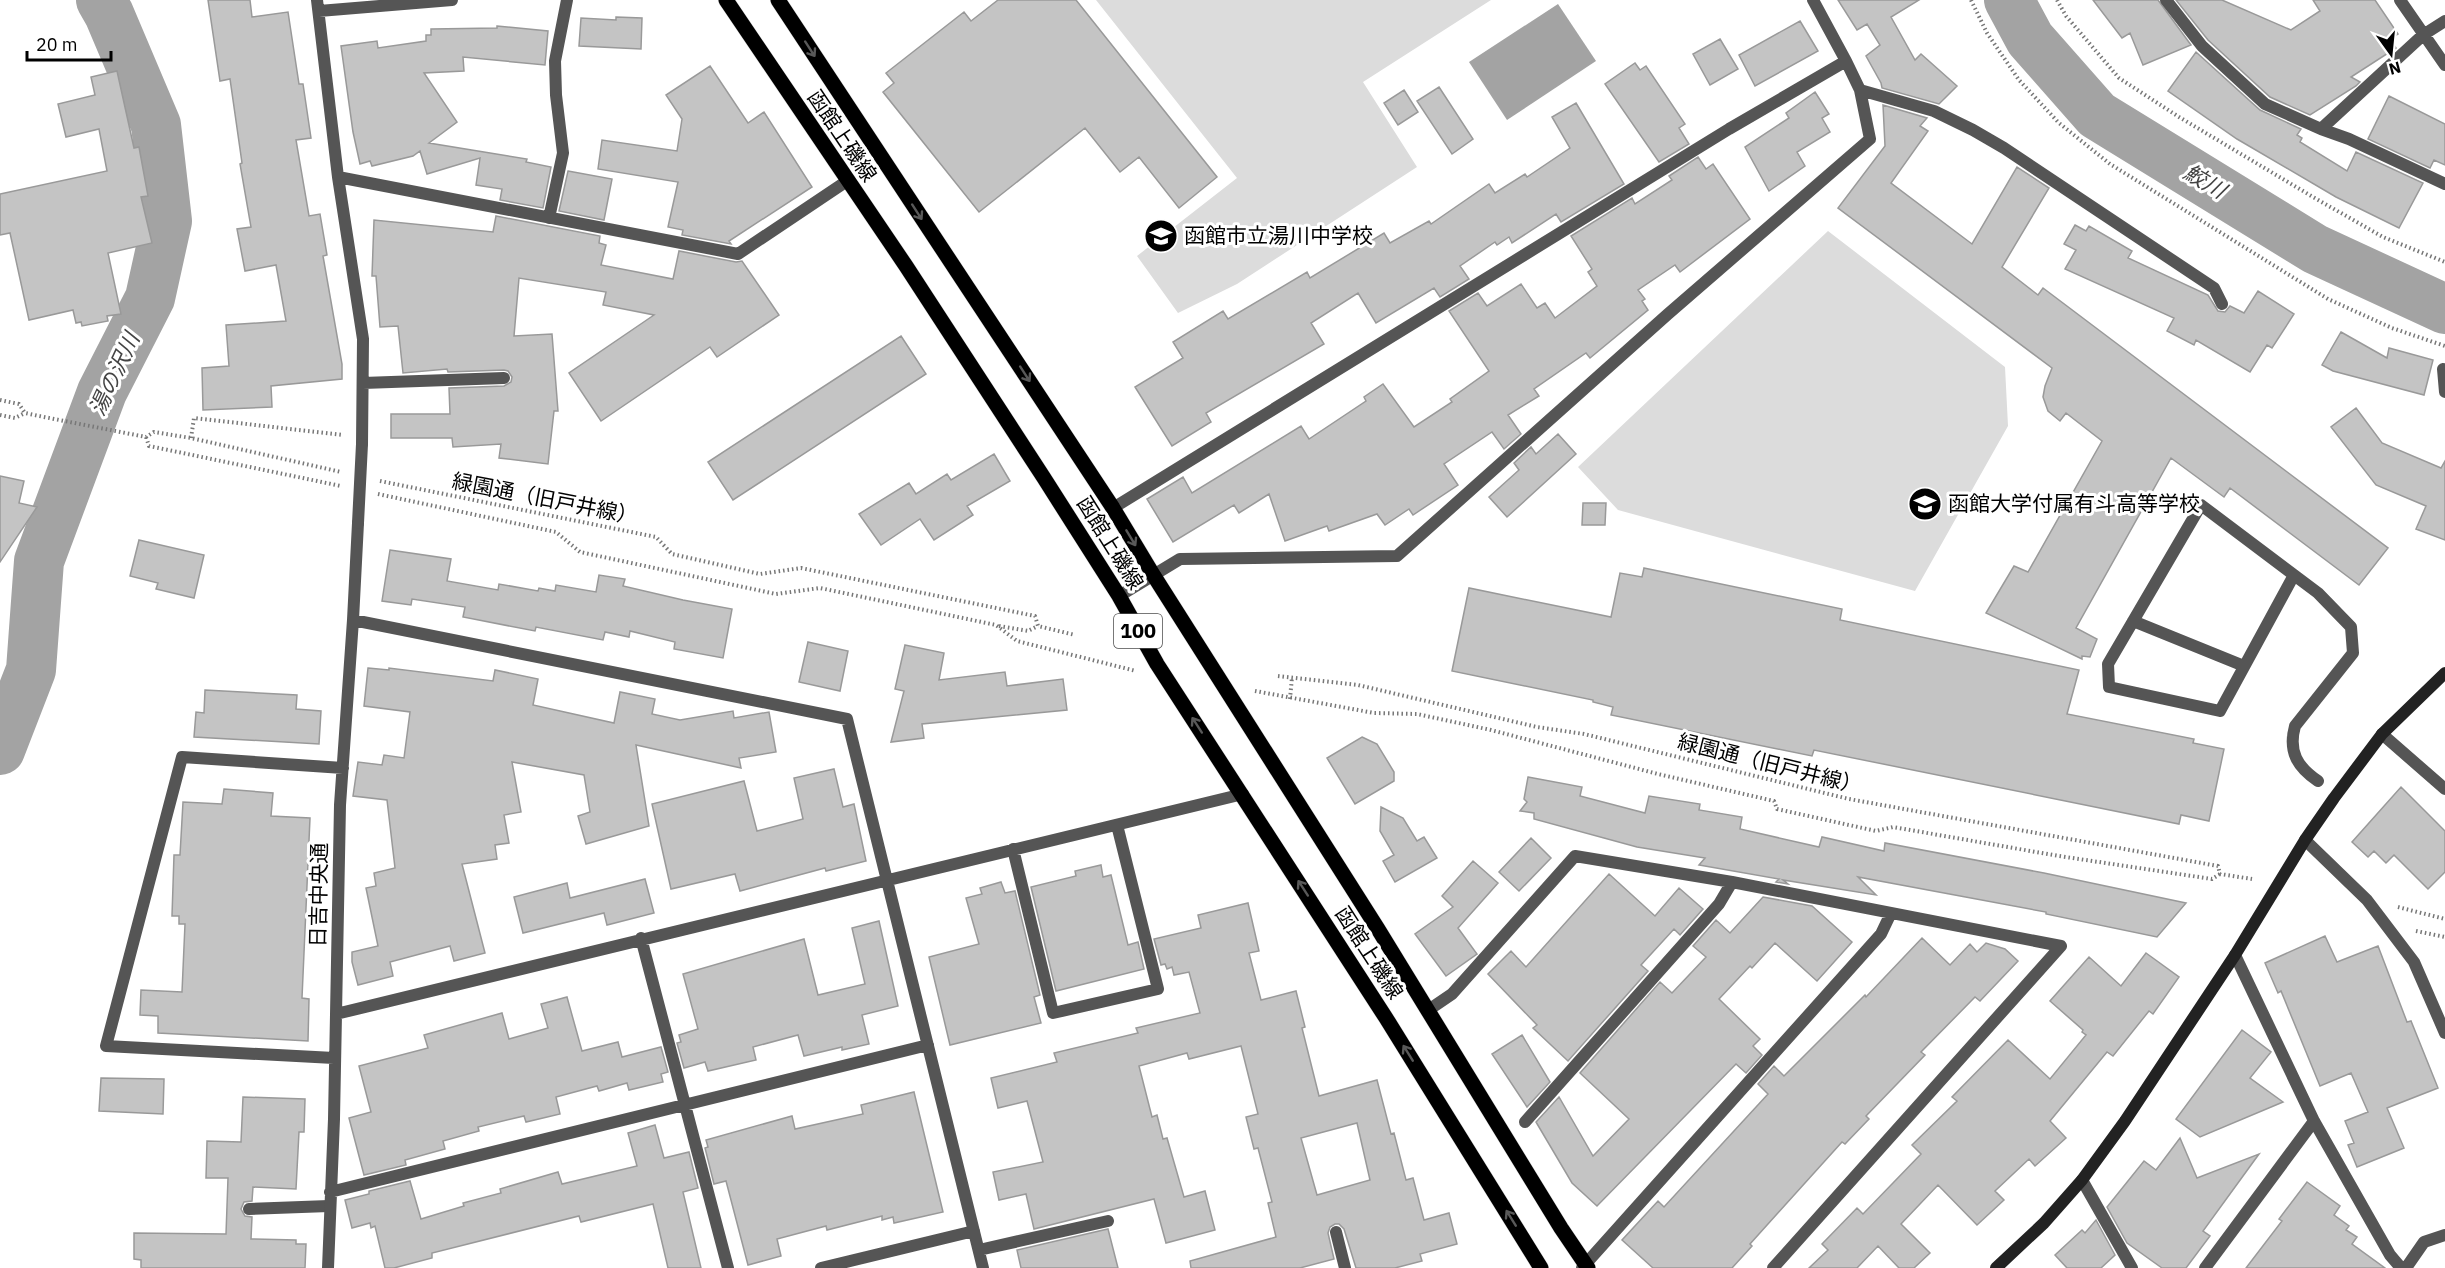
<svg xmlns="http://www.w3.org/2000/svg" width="2445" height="1268" font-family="'IBM Plex Sans','Noto Sans JP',sans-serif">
	<rect width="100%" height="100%" fill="#fff"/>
	<path fill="#dcdcdc" d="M1096,0H1491L1363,82L1417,167L1237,284L1178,313L1137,256L1237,178Z
		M1828,231L2005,367L2008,426L1915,591L1618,510L1578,467Z"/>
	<path fill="#a3a3a3" d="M1558,4L1596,61L1507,120L1469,62Z"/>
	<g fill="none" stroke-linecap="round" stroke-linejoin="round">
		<path stroke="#a3a3a3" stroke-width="50" d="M2009,0L2030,39L2097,115L2315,249L2445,309
			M0,750L31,670L39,561L102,392L150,298L167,221L156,125L109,14L101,0"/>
	</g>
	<path fill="#c4c4c4" stroke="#999" stroke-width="1.5" fill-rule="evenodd" d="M208,0H250L252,17L288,12L299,84H303L311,138L296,140L309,216L320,214L327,255L323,256L342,364V379L271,386L272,407L203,410L202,368L229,366L226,325L286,321L276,265L245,271L237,229L251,227L240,164L242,163L230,79L220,81Z
		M998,0H1076L1217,177L1179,208L1139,157L1120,172L1085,128L979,212L883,92L894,83L886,73L964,12L971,21Z
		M1838,0H1919L1891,17L1915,60L1921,54L1957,86L1939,104L1882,88L1881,83L1866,56L1880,45L1867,24L1857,30Z
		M2093,0H2158L2191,45L2143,65L2130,33L2122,38Z
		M2176,0H2222L2291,30L2320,11L2313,0H2375L2398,34L2390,39L2396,48L2351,77L2360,82L2356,86L2310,115L2270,97L2208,40Z
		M616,17L642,18L641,49L579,46L581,18L616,20Z
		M1800,21L1818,51L1755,86L1739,55Z
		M497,26L548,31L545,65L463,57L464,71L424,73L457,122L429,143L527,159L526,162L551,167L543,208L500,200L502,189L476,185L480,158L427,174L420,151L413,156L372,166L370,161L360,164L353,132L341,46L377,41L378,48L426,41V35H431V29L497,28Z
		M1720,39L1738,69L1710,85L1693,54Z
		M2196,52L2260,110L2301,129L2297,135L2302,138L2300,142L2347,171L2356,152L2423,183L2399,228L2336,197L2237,139L2168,91Z
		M1635,63L1640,70L1646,66L1685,124L1679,128L1689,144L1659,162L1605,84Z
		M710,66L748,123L764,112L812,187L729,241L731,244L682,235L683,230L668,227L678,182L598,169L602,140L677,151L682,119L666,95Z
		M117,71L134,148L139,147L148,196L141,197L152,243L108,253L121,314L107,316L108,321L82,326L81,322L76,323L73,310L29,320L10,233L0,235V194L107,171L99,129L66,137L58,104L95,95L91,77Z
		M1439,87L1473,139L1452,154L1417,101Z
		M1404,90L1418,112L1398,125L1384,103Z
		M1815,92L1829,114L1822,118L1830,132L1797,152L1805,166L1769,191L1745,147L1789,118L1786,113Z
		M2389,96L2445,124V165L2434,160L2430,168L2368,139Z
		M1576,103L1624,184L1561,222L1556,214L1512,243L1509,237L1497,245L1495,242L1460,266L1469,279L1440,297L1434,288L1376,323L1358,293L1311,323L1324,344L1206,413L1211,422L1172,446L1135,387L1183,358L1173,342L1223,311L1228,319L1307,272L1310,278L1384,233L1390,243L1429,221L1431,224L1489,184L1495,193L1525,174L1527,177L1570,148L1552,117Z
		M1883,105L1927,118L1920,126L1928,131L1891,183L1972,244L2017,167L2049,188L2002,267L2038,295L2043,288L2388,548L2359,585L2230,488L2224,497L2171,458L2076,628L2097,639L2090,657L2082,656V659L1986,613L2014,566L2028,572L2102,441L2066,413L2060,421L2048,411L2043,397L2045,386L2052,368L1838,208L1885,146Z
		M1698,157L1706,169L1713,164L1750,219L1680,272L1675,265L1638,290L1645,299L1642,301L1648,310L1590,358L1586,353L1534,389L1539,396L1508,415L1521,434L1504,449L1492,432L1444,464L1458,485L1413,515L1409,509L1385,525L1377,514L1329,531L1327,526L1285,541L1269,494L1239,513L1234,505L1173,542L1147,499L1183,477L1192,493L1301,426L1309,439L1366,401L1364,397L1383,384L1414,427L1452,402L1450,399L1489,371L1449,311L1478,293L1487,306L1521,284L1537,308L1545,303L1555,318L1597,286L1588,272L1592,269L1571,236L1632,198L1635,204L1672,180L1669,176Z
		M568,171L612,179L604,220L559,211Z
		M496,216L600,236L599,243L606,245L601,265L673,279L679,251L736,262L742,261L779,315L717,357L710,347L601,421L569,373L654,315L603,305L606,292L519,278L514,336L552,334L558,411H554L548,464L499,458L501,444L453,447L452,438H391V414H450L449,388L504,386L511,382L512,377L508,371L504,370L448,372L447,369L403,373L398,326L380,327L376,276H372L374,220L493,232Z
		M2075,225L2086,231L2089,226L2132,251L2128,258L2208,295L2218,311L2225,312L2230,306L2244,313L2258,291L2294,314L2272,348L2267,345L2250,372L2196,340L2194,345L2167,331L2174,318L2065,269L2076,250L2064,244Z
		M2341,332L2387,358L2389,348L2433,360L2424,395L2333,371L2322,365Z
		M901,336L926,374L733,500L708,462Z
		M2356,408L2382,443L2441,468L2445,461V540L2416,529L2426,506L2376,485L2331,427Z
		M1558,434L1576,454L1507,517L1489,497L1519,470L1514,463L1531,447L1536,454Z
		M994,454L1010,481L967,506L973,515L934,540L920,519L881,545L859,514L909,483L916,494L947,474L951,480Z
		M0,476L24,481L19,503L37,507L0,562Z
		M1583,503H1606L1605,525H1582Z
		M139,540L204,555L194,598L156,589L158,583L130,576Z
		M390,550L451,559L447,581L498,590L499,584L538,591L539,588L555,591L556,585L596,592L599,575L625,579L623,586L683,600L732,609L723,658L674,649L675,642L630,631L629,637L605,632L603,640L536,627L535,631L463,617L465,607L412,599L411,605L382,601Z
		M1644,568L1842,609L1840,620L2079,670L2067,714L2194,739L2193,743L2224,749L2209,821L2181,815L2179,824L1814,750L1812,756L1611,715L1613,707L1593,702V700L1452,671L1469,588L1611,617L1620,573L1642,577Z
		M808,642L848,651L840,691L799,682Z
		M905,645L944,653L939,680L1005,672L1007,686L1063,679L1067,710L922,724L924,738L891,742L904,691L895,689Z
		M368,668L389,670V668L493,681L495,670L538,679L533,705L614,723L620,692L655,699L652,714L680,720L733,711L734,718L769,712L776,752L739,758L741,768L636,745L649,826L586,844L578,816L590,812L584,775L512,762L521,812L504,815L509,843L495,845L497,859L462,864L485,953L454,961L450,946L390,962L393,976L358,985L352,962V952L378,946L366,888L376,886L374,873L395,868L387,800L353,796L358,762L382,765L384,755L404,758L410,712L364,706Z
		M205,690L297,695L296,709L321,711L319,744L194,737L196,712L204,713Z
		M1362,737L1377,744L1394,772V781L1355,804L1327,758Z
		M834,769L843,807L854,804L866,861L826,871L825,868L740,891L735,874L671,889L652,804L744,781L757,831L803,819L794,778Z
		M1528,777L1582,787L1580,796L1645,813L1649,796L1700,804L1699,810L1742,817L1740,829L1819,847L1822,837L1884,851L1885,843L2044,873L2186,903L2157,937L2046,914V912L1858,877L1876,895L1783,880L1788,884L1776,882L1779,879L1699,865L1705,858L1637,847L1534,819V813L1520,811L1527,802L1524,799Z
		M2401,787L2445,831V872L2428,889L2394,855L2386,863L2374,851L2368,857L2352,842Z
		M224,789L273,793L271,816L310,818L302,998L309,999L308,1041L158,1033V1016L140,1015L141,990L182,992L185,924H179V916H172L174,855H180L183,802L222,804Z
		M1381,807L1403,818L1417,841L1424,837L1437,858L1395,882L1383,861L1394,855L1380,831Z
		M1531,838L1551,858L1519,891L1499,872Z
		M1473,861L1498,883L1458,928L1477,954L1446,976L1415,934L1453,907L1442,896Z
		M1101,865L1103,877L1111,875L1128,945L1138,942L1144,969L1056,991L1031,887L1076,876L1075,871Z
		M1609,874L1655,916L1679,888L1703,909L1680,935L1674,929L1641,965L1648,971L1568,1061L1533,1028L1537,1025L1488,974L1511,951L1526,967Z
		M645,879L654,913L607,925L604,913L523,933L514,897L567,883L570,898Z
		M1001,882L1005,893L1015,891L1040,995L1034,997L1041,1023L950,1045L929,957L979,944L966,898L982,894L980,888Z
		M1763,897L1812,906L1852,942L1817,981L1775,943L1752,968L1750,966L1719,999L1760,1039L1753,1046L1762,1055L1746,1073L1736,1064L1597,1206L1572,1183L1536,1122L1559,1097L1593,1156L1629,1119L1580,1073L1660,982L1672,993L1706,957L1693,946L1716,920L1730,933Z
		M1248,903L1259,951L1249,953L1261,1000L1296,991L1305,1027L1302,1028L1319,1096L1377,1080L1391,1134L1394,1133L1406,1180L1413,1178L1424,1220L1449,1213L1457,1244L1420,1254L1422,1261L1395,1268H1356L1344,1229L1339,1224H1335L1330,1227L1328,1233L1334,1259L1300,1268H1191L1190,1261L1276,1237L1268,1203L1272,1202L1258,1148L1254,1149L1246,1117L1258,1114L1241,1046L1189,1059L1187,1053L1139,1066L1152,1117L1157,1115L1163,1139L1167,1138L1184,1197L1205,1191L1215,1230L1166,1243L1154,1199L1034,1229L1026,1194L999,1200L993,1172L1043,1162L1027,1101L998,1108L991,1078L1057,1062L1054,1053L1138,1033L1136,1028L1200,1013L1189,972L1174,975L1172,967L1167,969L1165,964L1161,965L1154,939L1201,928L1198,915ZM1357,1123L1370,1180L1317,1195L1301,1138Z
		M879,921L898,1006L862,1015L869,1044L842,1050V1047L804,1056L798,1035L753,1047L756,1060L708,1071L705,1062L684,1068L677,1043L681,1042L679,1035L698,1029L683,974L804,939L818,995L865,984L852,928Z
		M2325,936L2337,962L2378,946L2407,1022L2411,1021L2438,1088L2387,1108L2404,1148L2357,1167L2348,1145L2354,1143L2345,1121L2368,1112L2351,1073L2320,1086L2281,991L2278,993L2265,963Z
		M1922,938L1950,965L1970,944L1977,952L1986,943L2005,949L2018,961L1980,1001L1975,997L1921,1052L1925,1055L1866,1116L1869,1119L1845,1144L1842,1142L1750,1244L1752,1246L1732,1268H1653L1622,1240L1658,1201L1664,1207L1768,1094L1758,1084L1774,1066L1784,1076L1865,995L1866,997Z
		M2146,953L2179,977L2153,1014L2149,1011L2113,1056L2107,1052L2050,1121L2066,1138L2035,1166L2029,1159L1995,1191L2004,1200L1977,1225L1938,1185L1901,1224L1930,1253L1914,1268H1899L1878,1246L1857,1268H1809L1828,1250L1822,1244L1857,1208L1863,1214L1921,1154L1912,1145L1957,1101L1952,1097L2008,1040L2050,1079L2086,1035L2082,1032L2083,1030L2050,1001L2089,957L2121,986Z
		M567,997L582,1051L618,1042L622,1057L661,1047L668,1072L661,1074L663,1082L629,1090L627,1083L599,1091L597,1086L556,1097L560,1114L526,1122L524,1116L478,1127L479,1131L443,1141L445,1149L405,1160L406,1165L364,1175L349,1118L371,1112L359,1066L428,1048L424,1035L502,1013L509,1039L548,1028L541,1004Z
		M2242,1030L2271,1052L2250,1078L2283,1102L2200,1137L2176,1119Z
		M1522,1035L1550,1082L1527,1107L1492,1054Z
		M101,1078L164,1079L163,1114L99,1111Z
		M914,1092L943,1212L894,1223L893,1217L882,1220V1216L827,1230L826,1226L777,1239L781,1256L748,1265L726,1181L714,1184L705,1148L708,1147L706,1140L792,1116L795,1129L863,1114L861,1105Z
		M243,1097L305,1099L304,1132H299L296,1189L253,1187L252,1201L244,1202L241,1209L245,1216L252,1217L251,1239L296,1240V1244H306L305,1268H141V1260L134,1259V1233L226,1234L228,1178H206L207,1141L241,1142Z
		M655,1125L664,1158L689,1152L698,1188L683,1192L701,1268H668L653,1204L581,1222L579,1216L432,1253V1258L394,1268H385L375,1226L371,1228L370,1223L352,1228L345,1200L369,1194V1191L410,1181L421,1219L464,1206L463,1203L501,1193L500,1189L558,1172L562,1184L637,1166L628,1133Z
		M2180,1138L2197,1178L2259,1154L2203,1231L2210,1236L2186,1268H2162L2127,1243L2107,1207L2144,1161L2156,1170Z
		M2307,1182L2340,1206L2334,1215L2349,1226L2346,1230L2357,1237L2352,1244L2385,1268H2246L2282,1221L2279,1219Z
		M2096,1220L2115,1255L2101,1268H2067L2055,1255L2082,1230L2085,1233Z
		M1108,1229L1118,1268H1021L1017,1250Z"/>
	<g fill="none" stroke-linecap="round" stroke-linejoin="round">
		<g stroke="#dbdbdb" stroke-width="16">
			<path id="primary" d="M726,0L906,266L1044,478L1119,596L1157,664L1386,1018L1541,1268
				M778,0L1113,508L1154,576L1378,929L1561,1228L1588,1268"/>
		</g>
		<path stroke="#777" stroke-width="4" stroke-dasharray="1.5 3" stroke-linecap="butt" d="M1971,0L1987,33L2019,80L2059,123L2110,164L2328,299L2392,328L2445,346
			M2057,0L2066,16L2119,78L2179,117L2313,197L2383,237L2445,262
			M0,400L19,404L25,413L39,416L146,437L154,432L191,438L341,472
			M0,415L15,418L25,413
			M146,437L149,446L341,486
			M191,438L194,418L343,435
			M380,481L656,537L672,554L760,574L801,568L1035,616L1038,626L1075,635
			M378,494L556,532L580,552L776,594L820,588L996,625L1017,641L1136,671
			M999,626L1028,631L1038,626
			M1278,676L1358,685L1537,727L1584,734L1849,799L2218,866L2220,874L2252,879
			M1255,691L1374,713L1417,714L1491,730L1658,774L1774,801L1777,809L1876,831L1893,827L2059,856L2212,879L2220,874
			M1290,699L1292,677
			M2398,907L2445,919
			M2416,931L2445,937"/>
		<path stroke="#555" stroke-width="12" d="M2294,575L2220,711L2109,687L2108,664L2201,505L2318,593L2351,627L2353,653L2295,726C2288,751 2297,767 2318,781
			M2133,621L2244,666
			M249,1209L329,1206"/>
		<path stroke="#555" stroke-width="12" d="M317,0L338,177L363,339L362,444
			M2166,0L2202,46L2265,104L2321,129L2423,35L2445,21
			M2400,0L2445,65
			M319,11L452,0
			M1860,90L1934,111L1973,130L2004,148L2214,288L2222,304
			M2321,129L2349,139L2445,184
			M338,177L738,254L847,181
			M549,218L563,153L556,95L555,61L567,0
			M2443,369L2445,392
			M363,383L504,378
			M1113,508L1729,129L1846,61L1813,0
			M1119,596L1180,559L1397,556L1668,314L1870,139L1860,90L1846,61
			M353,620L847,719L983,1268
			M2382,734L2445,789
			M2305,840L2367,900L2414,962L2445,1033
			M1013,849L1053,1013L1158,989L1117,825
			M641,938L728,1268
			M2235,955L2314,1121L2390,1255L2401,1268
			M1427,1011L1452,994L1575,856L1732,882L2061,946L1773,1268
			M336,1014L1243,794
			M334,1058L106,1046L182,757L343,768
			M1525,1122L1719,904L1732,882
			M2082,1180L2132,1268
			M330,1192L928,1045
			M1336,1232L1345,1268
			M979,1250L1108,1221
			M328,1268L334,1119L340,805L353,620L358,523
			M821,1268L974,1231
			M1582,1268L1881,934L1891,913
			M2205,1268L2314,1121
			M2406,1268L2424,1242L2445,1235"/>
		<path stroke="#222" stroke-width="12" d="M1996,1268L2044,1223L2082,1180L2125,1121L2235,955L2305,840L2334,798L2382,734L2445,673"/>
		<use href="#primary" stroke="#000" stroke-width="15"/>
		<path stroke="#555" stroke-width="12" d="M358,523L362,444"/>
	</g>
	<defs><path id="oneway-shaft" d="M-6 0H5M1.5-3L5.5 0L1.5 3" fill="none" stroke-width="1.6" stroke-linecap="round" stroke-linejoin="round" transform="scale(1.5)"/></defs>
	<g stroke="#595959">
		<use href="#oneway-shaft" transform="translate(810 49) rotate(57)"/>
		<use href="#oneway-shaft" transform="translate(917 212) rotate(57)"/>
		<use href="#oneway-shaft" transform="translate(1025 374) rotate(57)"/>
		<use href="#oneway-shaft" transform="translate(1131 538) rotate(59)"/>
		<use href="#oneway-shaft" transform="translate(1197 725) rotate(-123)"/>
		<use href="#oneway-shaft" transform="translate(1303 888) rotate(-123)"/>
		<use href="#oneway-shaft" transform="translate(1408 1053) rotate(-122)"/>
		<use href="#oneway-shaft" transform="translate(1511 1218) rotate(-122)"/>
	</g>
	<defs>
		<g id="school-disc" transform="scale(1.725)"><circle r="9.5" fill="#000" stroke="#fff"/><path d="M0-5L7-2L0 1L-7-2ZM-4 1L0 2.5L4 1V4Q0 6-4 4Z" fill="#fff"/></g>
	</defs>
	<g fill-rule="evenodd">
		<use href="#school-disc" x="1161" y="236"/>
		<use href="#school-disc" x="1925" y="504"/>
	</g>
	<g text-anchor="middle" stroke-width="6" stroke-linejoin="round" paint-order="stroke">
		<rect fill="#fff" stroke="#4c4c4c" stroke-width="1.5" x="1114" y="614" width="48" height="34" rx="4.5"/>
		<g font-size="20" font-weight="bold" fill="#000">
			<text x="1138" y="638">100</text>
		</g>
		<g font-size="21" fill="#000" stroke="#fff">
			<text transform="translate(842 136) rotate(56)" y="7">函館上磯線</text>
			<text transform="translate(545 499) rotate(11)" y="7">緑園通（旧戸井線）</text>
			<text transform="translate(1110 543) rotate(58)" y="7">函館上磯線</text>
			<text transform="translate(1770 764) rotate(14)" y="7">緑園通（旧戸井線）</text>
			<text transform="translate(319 895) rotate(-89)" y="7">日吉中央通</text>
			<text transform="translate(1369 953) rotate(57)" y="7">函館上磯線</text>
		</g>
		<g font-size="21" fill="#000" stroke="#fff" text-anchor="start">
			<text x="1184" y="243">函館市立湯川中学校</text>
			<text x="1948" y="511">函館大学付属有斗高等学校</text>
		</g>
		<g font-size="22" font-style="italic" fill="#444" stroke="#fff">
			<text transform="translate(2205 181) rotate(31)" y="8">鮫川</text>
			<text transform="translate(114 374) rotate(-65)" y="8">湯の沢川</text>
		</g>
	</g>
	<g transform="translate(2391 54) rotate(165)" stroke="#ffffff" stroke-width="4.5" paint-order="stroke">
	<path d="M0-4.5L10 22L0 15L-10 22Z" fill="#000000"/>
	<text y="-9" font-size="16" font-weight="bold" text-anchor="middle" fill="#000000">N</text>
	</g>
	<path d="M27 51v9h84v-9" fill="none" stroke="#000000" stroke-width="3"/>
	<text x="36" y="51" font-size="18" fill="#000000" stroke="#ffffff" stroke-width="4.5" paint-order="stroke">20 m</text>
</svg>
